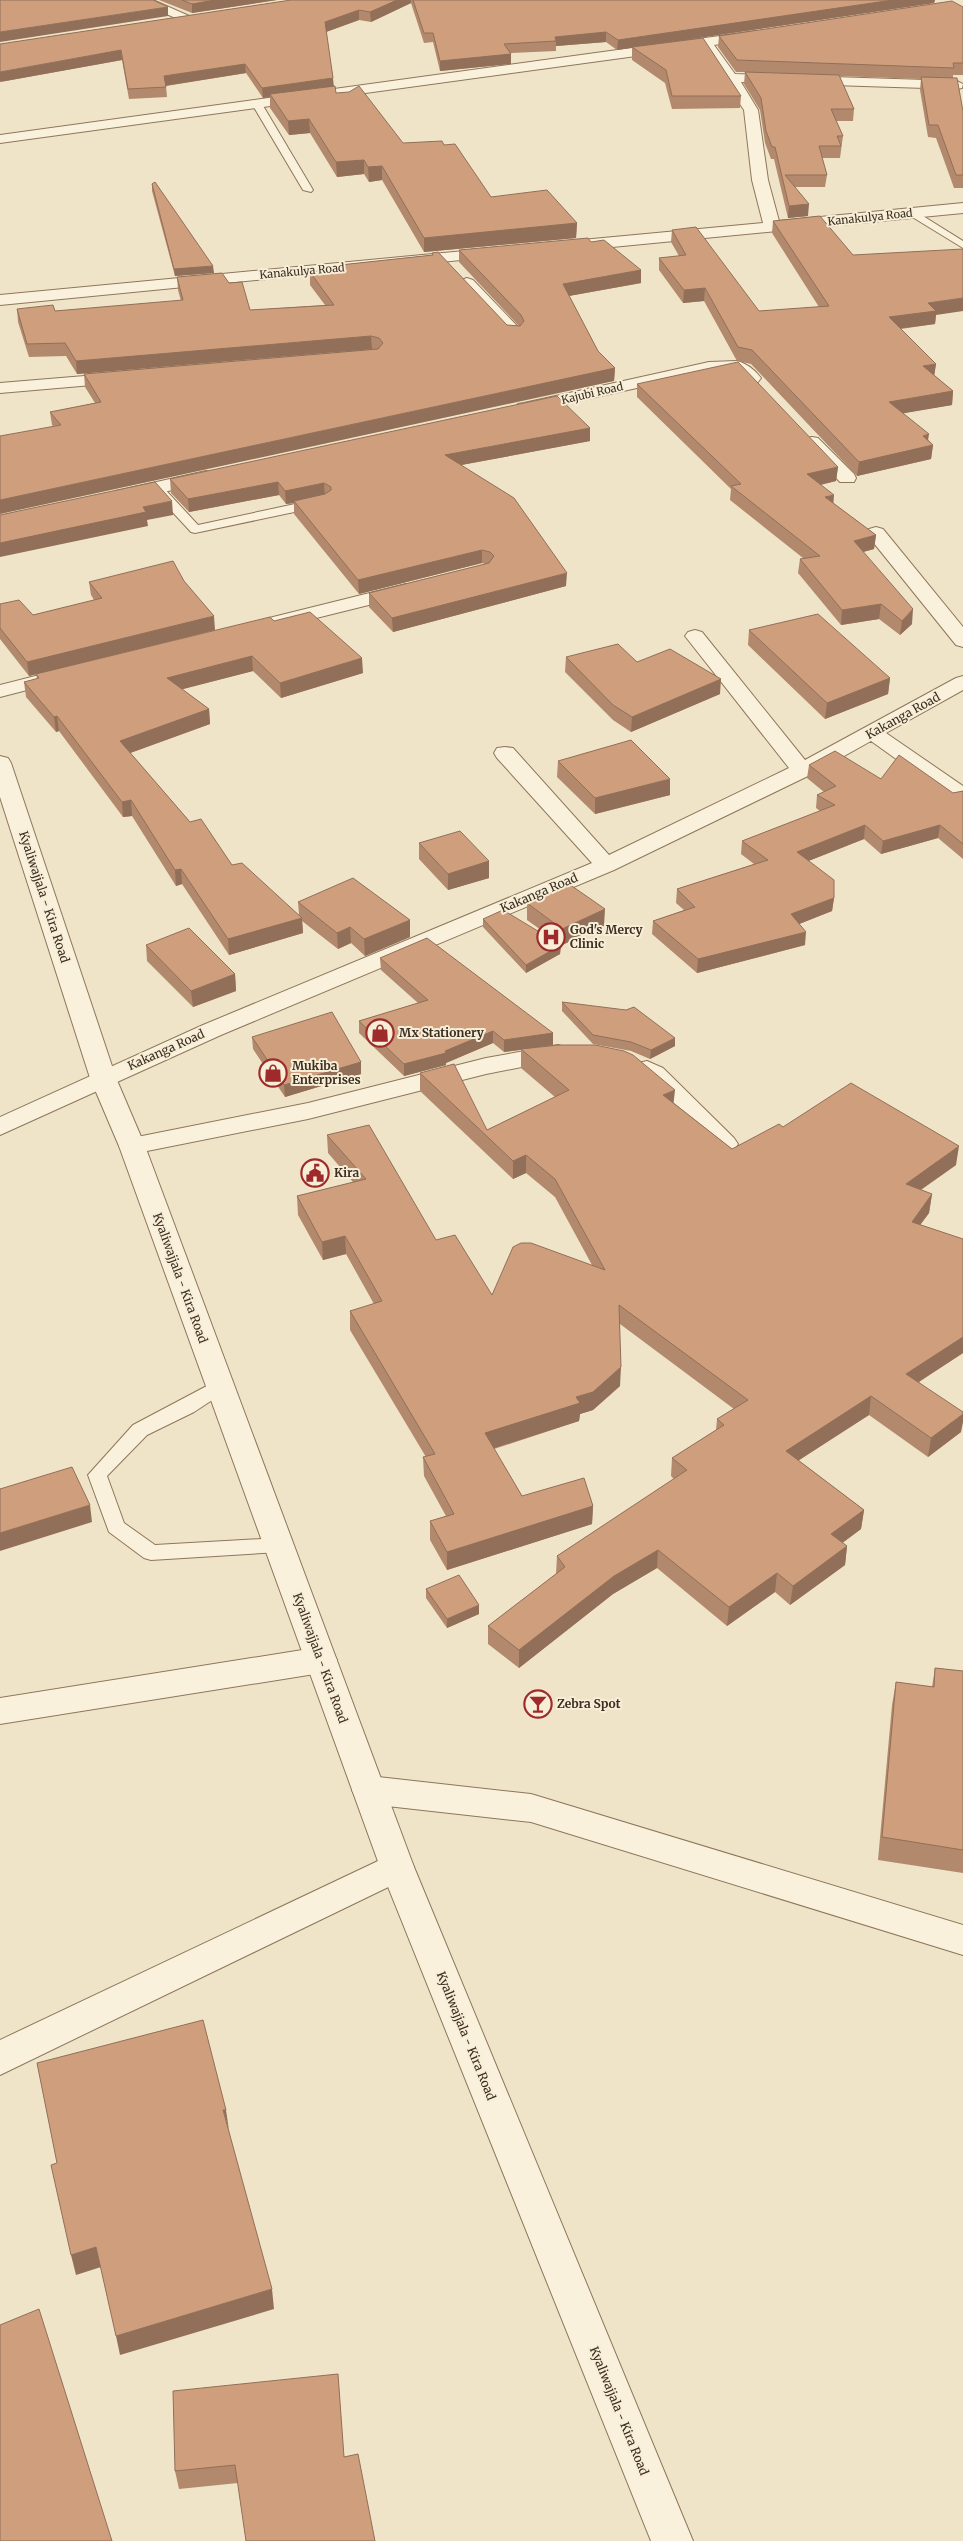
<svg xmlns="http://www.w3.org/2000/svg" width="963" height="2541" font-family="Merriweather,serif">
	<rect width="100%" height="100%" fill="#f0e4c8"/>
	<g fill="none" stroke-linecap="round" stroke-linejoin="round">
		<g stroke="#8d765c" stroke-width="2">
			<path id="service" d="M257,101L262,104L313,190L311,192L303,190L252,104Z
				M909,211H915L963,241V248L909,215Z
				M157,484L161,485L198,525L318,499L324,503L318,507L195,533L191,532L153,491L151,488Z
				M220,1379L226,1381L229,1386L226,1391L194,1412L147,1435L107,1476L124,1523L155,1545L279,1538L286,1540L289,1545L286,1550L279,1552L151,1560L144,1558L109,1532L88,1475L133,1425Z"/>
		</g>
		<g stroke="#8d765c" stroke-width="2">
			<path id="minor" d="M136,0H153L196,19L194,22H184Z
				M756,31L763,35L761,38L714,45L735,74L957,81L963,84L962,88L957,89L741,82L758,110L768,180L779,221L963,203V213L571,251L565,249L563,246L571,241L763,223L752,180L744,110L702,47L0,143V135Z
				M496,248L504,253L502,256L0,305V295Z
				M467,278L473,280L520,329L522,333L520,337H508L461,286L459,283L461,280Z
				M737,361C746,363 755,370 761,378L758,382H746L733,371L709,372L524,413L518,412L515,408L518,404L524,403L709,362Z
				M121,373L127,374L130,378L127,382L0,393V383Z
				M812,437L818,438L854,474L856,478L854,482H840L806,446L803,442L806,438Z
				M206,471L213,473L215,477L213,481L123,501L116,499L114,495L116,491Z
				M876,527L883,529L963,627V647L956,645L869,537L866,533L869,529Z
				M406,584L413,586L416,590L413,594L276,628L269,626L266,622L269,618Z
				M695,630L702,632L805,760L956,678L963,676V690L886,733L963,786V803L955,801L871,741L810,775L614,870L221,1035L0,1135V1117L203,1025L592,863L497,758L494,753L497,748L505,747L513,748L609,855L789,768L685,636L688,632Z
				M59,670L66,672L69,676L66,680L0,697V685Z
				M558,1045L567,1048L571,1053L567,1058L486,1074L308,1119L132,1154L123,1152L119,1146L123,1140L132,1138L308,1103L486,1058Z
				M647,1061L663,1068L734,1138L738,1144L734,1150L725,1152L716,1150L638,1075L634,1069L638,1063Z
				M321,1647L332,1651L337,1660L332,1669L321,1673L0,1724V1698Z
				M369,1776L531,1794L963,1925V1955L531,1822L369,1804L357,1800L352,1790L357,1780Z
				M397,1852L409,1857L414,1867L409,1877L0,2075V2040Z"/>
		</g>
		<g stroke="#8d765c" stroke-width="2">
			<path id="tertiary" d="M0,756L8,758L11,763L116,1078L145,1146L414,1867L693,2541H651L380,1867L119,1146L90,1078L0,797Z"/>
		</g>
		<use href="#service" fill="#faf1dc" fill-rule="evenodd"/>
		<use href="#minor" fill="#faf1dc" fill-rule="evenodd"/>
		<use href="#tertiary" fill="#faf1dc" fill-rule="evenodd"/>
	</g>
	<path fill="#b2896c" d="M159,0H277L192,13Z
		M291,0H935L934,3L638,47L741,96L740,108L672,109L665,83L632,60V47L617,50L606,42L556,46V51L511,53V64L440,71L433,42L424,43L411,3L371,22L359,20L326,32L333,78V86L336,93L403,143L444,145L491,197L577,223L576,238L424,252L382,180L369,182L364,174L337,177L310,133L289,135L270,108V97L263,98L246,73L166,86L167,97L129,99L122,60L0,82Z
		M963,7V75H953V78L963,111V188H954L936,138L928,137L920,90L921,79L839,76L854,109L853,121H836L843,136L840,158H822L827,175L825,187H795L808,216L788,218L774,159H771L765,143L760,110L744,84L745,72H736L718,47L719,36Z
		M152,184L214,273L175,276L152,191Z
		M773,221L853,255L936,315L935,324L901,329L936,364L934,375L953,391L952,405L903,413L933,445L931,459L857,476L751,364L737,361L704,301L683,303L659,270V258L679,256L671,242L672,230L759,311L819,307L772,233Z
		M591,242L641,270V283L569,296L598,351L615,368L614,381L53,426L52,425L50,412L95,403L85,387L84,374L371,349L77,374L66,356L29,357L18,322L17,309L55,311L181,301L178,290L177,277L229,283L250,310L325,305L310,285V272L340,268V265L432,255V253L507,325L519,326L459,262V250Z
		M637,384L838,467L836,481L821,485L833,503L876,535L874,549L863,552L912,624L900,635L879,619L841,625L798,573L800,559L803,558L730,500L731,489L637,397Z
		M590,428V441L461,465L566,586L393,632L369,607V593L485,564L482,563L359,594L294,514V503L286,504L279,495L189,512L171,493L170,479Z
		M184,581L215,630L29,676L0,639V604L33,615L94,600L91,595L89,582Z
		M274,621L363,673L281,698L253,671L182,689L209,709L210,724L130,753L190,822L232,865L299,915L298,902L410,937L365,956L351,943L338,949L302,921L303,933L229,955L182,884L176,886L132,816L123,817L59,731L56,732L26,697L24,682L37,679L36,674Z
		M749,630L890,678L888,694L825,719L748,645Z
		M566,657L637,662L720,694L631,732L613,720L565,672Z
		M558,761L670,795L595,814L557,777Z
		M809,765L953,793L963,791V859L938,838L881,854L864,839L808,861L834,898L832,911L799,924L805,945L697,973L652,934L653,921L684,910L676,903L677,889L754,864L741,854L742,841L820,811L816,808L817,795L824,792L807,778Z
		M419,843L489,861V878L448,890L419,859Z
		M527,903L604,926L562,945L527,920Z
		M483,919L561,945L560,954L526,973L483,927Z
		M146,945L235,974L236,991L193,1007L147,961Z
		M380,958L553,1033V1045L530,1048L674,1103L732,1149L783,1127L956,1165L921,1190L932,1194L929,1213L920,1225L963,1239V1353L919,1382L961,1432L928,1457L869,1415L798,1460L864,1510L861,1529L842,1543L847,1546L845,1565L790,1605L775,1592L727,1626L657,1568L613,1594L519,1668L488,1644V1626L556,1574L557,1556L674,1479L671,1476L672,1458L716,1430L717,1419L734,1409L620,1324V1386L593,1410L580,1414L579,1421L494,1449L522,1496L593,1506L592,1524L447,1570L430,1540V1521L446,1516L424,1476L423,1457H426L350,1330V1311L374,1304L346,1254L323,1260L298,1215L297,1196L353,1182L328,1153L327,1135L492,1295L592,1265L555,1197L526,1173L513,1179L420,1091V1073L487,1130L555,1097L521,1068V1050L504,1052L493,1043L446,1063V1065L404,1076L359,1033V1021L418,1003L381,970Z
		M562,1002L675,1046L650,1059L631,1051L593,1044L562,1011Z
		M252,1037L361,1062V1074L285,1097L253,1049Z
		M426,1589L479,1614L447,1628L426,1598Z
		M935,1668L963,1671V1873L878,1860L892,1705L896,1682L932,1687Z
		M338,2374L238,2483L179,2489L175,2471Z"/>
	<path fill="#916f58" d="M215,0H277L192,13V4Z
		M397,0H411V3L371,22L370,12Z
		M893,0H935L934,3L617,50L618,40Z
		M168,7V16L0,42V32Z
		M359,10V20L326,32L325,22Z
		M606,32V42L556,46V41L555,37Z
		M121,50L122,60L0,82V72Z
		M511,54V64L440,71V61Z
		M245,64L246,73L164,86V76Z
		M333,78L334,88L270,94V97L263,98L262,88Z
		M309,119L310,133L289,135L288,121Z
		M364,160V174L337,177L336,162Z
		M382,166V180L369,182L368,167Z
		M809,204L808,216L788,218L789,206Z
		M577,223L576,238L424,252V238Z
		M213,266L214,273L175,276L174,269Z
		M641,270V283L563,297V284Z
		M705,288L704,301L683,303L684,290Z
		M963,298V311L936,315L935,324L888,330L889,317L928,303Z
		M371,336L372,349L77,374L76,361Z
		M936,364L934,377L923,366Z
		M615,368L614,381L0,514V500Z
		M953,391L952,405L888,416L889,402Z
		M590,428V441L445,468V455Z
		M929,434L927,447L933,445L931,459L857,476L859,462L923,436Z
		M838,467L836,481L805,488L807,474Z
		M278,482L279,495L189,512L188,499Z
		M324,483L325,496L294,501V503L286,504L285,491Z
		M834,495L833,509L825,497Z
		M172,501L173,515L147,520L148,526L0,557V543L143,507Z
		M876,535L874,549L852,555L854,541Z
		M482,550V563L359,594L358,580Z
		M567,573L566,586L393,632L392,618Z
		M881,604L879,619L841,625L842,610Z
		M913,609L912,624L900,635L902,621Z
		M214,616L215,630L29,676L27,662Z
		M252,656L253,671L168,693L167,678Z
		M362,658L363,673L281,698L280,683Z
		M890,678L888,694L825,719L827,703Z
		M721,679L720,694L631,732L632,717Z
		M209,709L210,724L122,756L120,741Z
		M57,716L59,731L56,732L54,717Z
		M670,779V795L595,814V798Z
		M131,800L132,816L123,817L122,802Z
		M865,825L864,839L796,866L797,852Z
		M940,825L938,838L881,854L883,841Z
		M489,861V878L448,890V874Z
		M181,869L182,884L176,886L175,870Z
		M834,898L832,911L789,928L791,914Z
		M605,909L604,926L562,945V929Z
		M302,918L303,933L229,955L228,939Z
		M410,920V937L365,956L364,939Z
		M350,927L351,943L338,949L337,933Z
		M806,932L805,945L697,973L698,959Z
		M561,945L560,954L526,973V965Z
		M235,974L236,991L193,1007L191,991Z
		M493,1031V1043L446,1063V1065L404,1076V1064L445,1051Z
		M553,1033V1045L504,1052V1040Z
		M675,1038V1046L650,1059L651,1050Z
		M361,1062V1074L285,1097L284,1085Z
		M675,1090L673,1108L663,1095Z
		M959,1146L956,1165L903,1202L906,1184Z
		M526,1155V1173L513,1179V1161Z
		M932,1194L929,1213L909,1240L912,1222Z
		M345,1236L346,1254L323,1260L322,1242Z
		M963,1337V1353L903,1392L906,1374Z
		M621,1367L620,1386L593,1410L580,1414L579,1421L485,1451V1433Z
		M871,1396L869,1415L784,1470L786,1451Z
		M963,1414V1422L961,1432L928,1457L931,1438Z
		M90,1505L92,1522L0,1551V1533Z
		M593,1506L592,1524L447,1570V1552Z
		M864,1510L861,1529L829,1553L831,1534Z
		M847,1546L845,1565L790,1605L793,1586Z
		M658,1550L657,1568L613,1594L519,1668V1650L614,1576Z
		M777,1573L775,1592L727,1626L729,1607Z
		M479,1605V1614L447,1628V1619Z
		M223,2110H226L229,2130Z
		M96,2247L101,2267L76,2275L71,2255Z
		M272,2289L274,2309L120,2355L116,2336Z"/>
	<path fill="#cf9f7d" stroke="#916f58" d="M0,0H153L168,7L0,32Z
		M182,0H215L192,4Z
		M291,0H397L370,12L359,10L325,22L333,78L262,88L245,64L164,76L166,87L128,89L121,50L0,72V44Z
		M413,0H893L618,40L606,32L555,37L556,41L504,44L511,54L440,61L433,33H424Z
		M952,1L963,7V63H953L954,68L737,60L719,36Z
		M703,38L741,96H672L666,70L632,47Z
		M745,72L839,75L854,109H831L843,136H837L841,146H819L827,175H785L809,204L789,206L775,147H772L766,131L761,98Z
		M921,77L957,78L963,111V175H956L938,125H929Z
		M335,86L336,93L349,92L359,86L403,143L442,141L444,145L455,144L491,197L547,190L577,223L424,238L382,166L368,167L364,160L336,162L309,119L288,121L270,94Z
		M155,182L213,266L174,269L152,184Z
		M820,216L853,255L963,249V298L928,303L936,311L889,317L936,364L923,366L953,391L889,402L929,434L923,436L933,445L859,462L752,350L738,347L705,288L684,290L659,258L686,255L672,230L696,227L759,311L829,306L773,221Z
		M588,238L591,242L604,240L641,270L563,284L598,351L615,368L0,500V436L61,425L50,412L101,402L84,374L378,349L383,343L379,338L371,336L76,361L65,343L27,344L17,309L53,305L55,311L183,300L177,277L222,273L229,283L242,282L250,310L334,305L310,272L341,268L340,265L433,255L432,253L438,252L507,325L520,326L524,321L521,315L459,250Z
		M738,362L838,467L807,474L834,495L825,497L876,535L854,541L913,609L902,621L881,604L842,610L800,559L820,556L731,486L741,484L637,384Z
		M557,396L590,428L445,455L514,498L567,573L392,618L369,593L489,563L494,556L490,552L482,550L358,580L294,501L325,494L331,490V487L324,483L285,491L278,482L188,499L170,479Z
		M155,482L172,501L143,507L146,512L0,543V515Z
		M173,561L184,581L214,616L27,662L0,628V604L19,600L33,615L102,598L89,582Z
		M310,612L362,658L280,683L252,656L167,678L209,709L120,741L190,822L201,819L232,865L242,863L302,918L228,939L181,869L175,870L131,800L122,802L57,716L54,717L24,682L39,678L36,674L270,617L274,621Z
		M818,614L890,678L827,703L749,630Z
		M618,644L637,662L670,649L721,679L632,717L613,705L566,657Z
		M631,740L670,779L595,798L558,761Z
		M835,751L881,779L899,755L953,793L963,791V844L940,825L883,841L865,825L797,852L834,880V898L791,914L806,932L698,959L653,921L695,907L677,889L768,860L742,841L835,805L817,795L836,786L809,765Z
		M460,831L489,861L448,874L419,843Z
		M353,878L410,920L364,939L350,927L337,933L298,902Z
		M569,884L605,909L562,929L527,903Z
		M503,910L561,945L526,965L483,919Z
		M189,928L235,974L191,991L146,945Z
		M427,938L553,1033L504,1040L493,1031L445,1051L446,1053L404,1064L359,1021L428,1000L380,958Z
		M562,1002L626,1010L634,1007L675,1038L651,1050L631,1042L593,1035Z
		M332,1012L361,1062L284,1085L252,1037Z
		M559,1045H595L624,1051L633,1055L675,1090L663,1095L732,1149L779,1124L783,1127L851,1083L959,1146L906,1184L932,1194L912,1222L963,1239V1337L906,1374L963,1412V1414L931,1438L871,1396L786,1451L864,1510L831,1534L847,1546L793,1586L777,1573L729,1607L658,1550L614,1576L519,1650L488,1626L565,1567L557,1556L687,1470L672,1458L724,1425L717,1419L748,1400L619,1305L621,1367L593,1392L576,1397L580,1403L485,1433L522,1496L584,1478L593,1506L447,1552L430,1521L454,1514L423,1457L435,1454L350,1311L382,1301L345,1236L322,1242L297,1196L366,1179L327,1135L369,1125L436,1240L455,1235L492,1295L513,1247L521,1243H531L605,1270L555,1179L526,1155L513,1161L420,1073L454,1064L487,1130L569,1090L521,1049Z
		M72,1467L90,1505L0,1533V1489Z
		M459,1575L479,1605L447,1619L426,1589Z
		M935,1668L963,1671V1850L882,1837L896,1682L934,1687Z
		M203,2020L226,2110H223L272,2289L116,2336L96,2247L71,2255L51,2165L57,2163L37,2063Z
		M39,2309L112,2541H0V2325Z
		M338,2374L344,2457L358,2454L375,2541H246L235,2465L175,2471L173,2391Z"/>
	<defs>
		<g id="hospital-ring" transform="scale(1.4375)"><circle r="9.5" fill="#f7eed8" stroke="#9e2a2b" stroke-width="1.5"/><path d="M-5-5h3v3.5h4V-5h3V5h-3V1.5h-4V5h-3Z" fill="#9e2a2b"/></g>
		<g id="shop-ring" transform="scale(1.4375)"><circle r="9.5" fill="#f7eed8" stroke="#9e2a2b" stroke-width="1.5"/><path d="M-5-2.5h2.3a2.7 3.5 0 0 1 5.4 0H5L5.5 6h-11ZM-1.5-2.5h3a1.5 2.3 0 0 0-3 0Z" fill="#9e2a2b"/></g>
		<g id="civic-ring" transform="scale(1.4375)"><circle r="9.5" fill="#f7eed8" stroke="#9e2a2b" stroke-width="1.5"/><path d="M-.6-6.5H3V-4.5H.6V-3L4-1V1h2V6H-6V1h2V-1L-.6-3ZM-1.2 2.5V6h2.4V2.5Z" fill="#9e2a2b"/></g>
		<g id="bar-ring" transform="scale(1.4375)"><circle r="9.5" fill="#f7eed8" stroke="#9e2a2b" stroke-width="1.5"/><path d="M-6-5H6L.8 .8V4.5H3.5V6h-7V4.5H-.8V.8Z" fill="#9e2a2b"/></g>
	</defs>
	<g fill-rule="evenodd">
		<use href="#hospital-ring" x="551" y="937"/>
		<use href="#shop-ring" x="380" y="1033"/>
		<use href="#shop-ring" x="273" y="1073"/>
		<use href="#civic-ring" x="315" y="1173"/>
		<use href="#bar-ring" x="538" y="1704"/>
	</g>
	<g text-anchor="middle" stroke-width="4" stroke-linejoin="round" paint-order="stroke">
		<g font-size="11" fill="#3d2e20" stroke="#f7eed8">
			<text transform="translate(870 217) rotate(-6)" y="4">Kanakulya Road</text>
			<text transform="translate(302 271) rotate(-5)" y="4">Kanakulya Road</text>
			<text transform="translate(592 393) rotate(-13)" y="4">Kajubi Road</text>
		</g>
		<g font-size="12" fill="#3d2e20" stroke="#f7eed8">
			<text transform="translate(903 716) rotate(-29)" y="4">Kakanga Road</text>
			<text transform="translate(539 893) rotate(-23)" y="4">Kakanga Road</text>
			<text transform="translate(44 897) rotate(72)" y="4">Kyaliwajjala - Kira Road</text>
			<text transform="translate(166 1050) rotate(-24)" y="4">Kakanga Road</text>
			<text transform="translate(180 1278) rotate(70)" y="4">Kyaliwajjala - Kira Road</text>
			<text transform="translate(320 1658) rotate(70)" y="4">Kyaliwajjala - Kira Road</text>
			<text transform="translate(466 2036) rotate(68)" y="4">Kyaliwajjala - Kira Road</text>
			<text transform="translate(619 2411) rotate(68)" y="4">Kyaliwajjala - Kira Road</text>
		</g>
		<g font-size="12" font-weight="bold" fill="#3d2e20" stroke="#f7eed8" text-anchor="start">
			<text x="570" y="934">God's Mercy<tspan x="570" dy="14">Clinic</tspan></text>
			<text x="399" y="1037">Mx Stationery</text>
			<text x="292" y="1070">Mukiba<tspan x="292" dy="14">Enterprises</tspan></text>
			<text x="334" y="1177">Kira</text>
			<text x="557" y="1708">Zebra Spot</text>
		</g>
	</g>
</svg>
